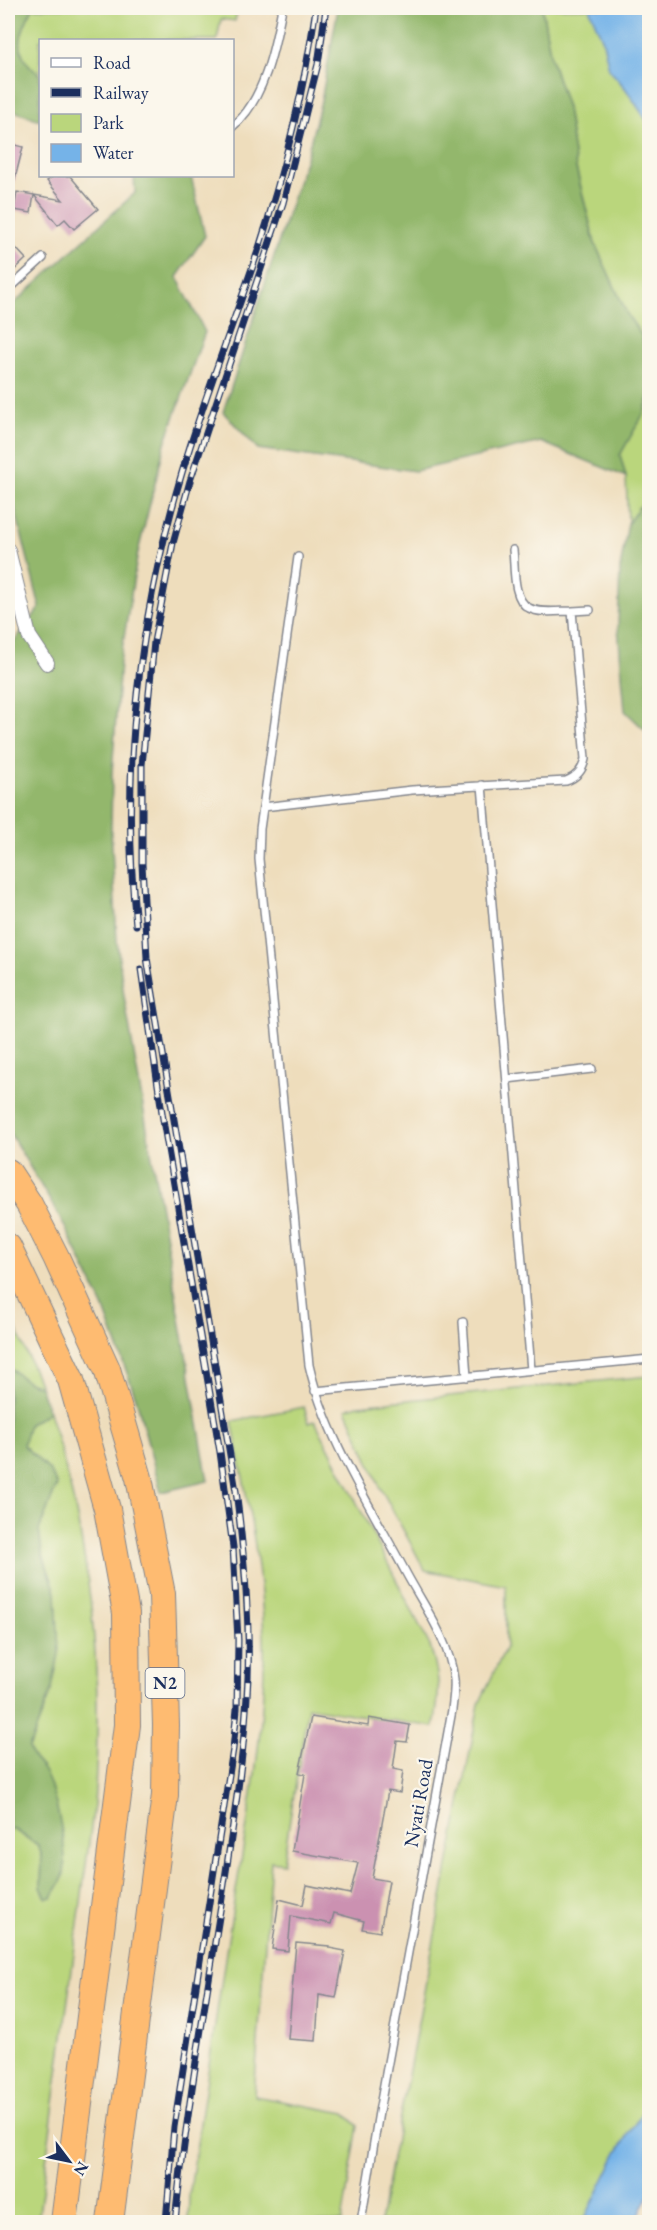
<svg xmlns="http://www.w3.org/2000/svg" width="657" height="2230" font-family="'EB Garamond',serif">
	<rect width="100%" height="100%" fill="#fbf7ec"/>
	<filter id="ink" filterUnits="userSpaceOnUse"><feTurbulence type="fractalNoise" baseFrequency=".0167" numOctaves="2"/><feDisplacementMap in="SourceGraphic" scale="12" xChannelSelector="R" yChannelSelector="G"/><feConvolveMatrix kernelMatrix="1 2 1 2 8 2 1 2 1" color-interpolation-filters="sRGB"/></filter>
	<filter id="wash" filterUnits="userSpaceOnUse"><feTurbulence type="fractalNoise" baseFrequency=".008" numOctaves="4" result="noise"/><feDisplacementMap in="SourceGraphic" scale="24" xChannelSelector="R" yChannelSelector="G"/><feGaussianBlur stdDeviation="1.35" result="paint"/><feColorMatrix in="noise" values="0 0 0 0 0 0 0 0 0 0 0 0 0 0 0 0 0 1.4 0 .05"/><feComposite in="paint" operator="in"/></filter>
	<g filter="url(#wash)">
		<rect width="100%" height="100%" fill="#eeddbc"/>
		<path fill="#bad67c" stroke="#6a826d" stroke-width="1.5" d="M33,8H238L235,21L221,19L217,40H40V75C12,55 18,35 33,8Z
			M542,8H589L603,41L609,69L626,89L647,121L650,130L649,365L642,336L628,316L595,244L576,168L567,108L551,59Z
			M649,395V504L639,507L628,523L626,477L620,455L644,413Z
			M8,1309L40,1386L28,1382L8,1367Z
			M649,1376V2101L617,2153L583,2222H380L479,1704L506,1647V1586L425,1570L380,1487L346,1409L358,1405Z
			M304,1407L309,1423L315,1421L430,1646C441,1681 440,1691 434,1727L308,1707L283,1863L271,1861L254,2096L345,2113L358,2126L342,2222H188L189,2197C203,2102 217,2008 232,1914C247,1823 266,1733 264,1640C262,1565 246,1494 232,1421Z
			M49,1412C91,1540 104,1672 94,1805L38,2222H8V1831L11,1828L38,1845L42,1856L41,1887L46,1897L43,1770L31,1757L29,1748L52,1688L56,1592L42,1553L39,1530L57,1485L49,1470L23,1445L29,1424Z"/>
		<path fill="#93b76c" stroke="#577365" stroke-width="1.5" d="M8,8H33C18,35 12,54 40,75V120L8,109Z
			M338,8H542L551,59L567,108L576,168L595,244L628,316L642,336L649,365V395L644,413L620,455L626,477L541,442L415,471L258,449L223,412L307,155L321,101Z
			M134,176H191L205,236L177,277L205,332L165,443L138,552L120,662L112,773L111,829L117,941L124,996L208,1481L161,1492L136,1398L103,1306L61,1219L8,1130V645L14,642L40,607L8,481V309L135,193Z
			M649,504H650L649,734L625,711L618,627L620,569L628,523L639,507Z
			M8,1367L28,1382L40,1386L49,1412L29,1424L23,1445L49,1470L57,1485L39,1530L42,1553L56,1592L59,1654L52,1688L29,1748C32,1761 38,1761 44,1771C55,1791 70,1855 63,1877C61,1884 55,1891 52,1897L46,1898L41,1887L42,1856L38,1845L12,1828L8,1831Z"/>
		<path fill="#75b3e8" stroke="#4871a3" stroke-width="1.5" d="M589,8H646L649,13V130L647,121L626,89L609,69L603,41Z
			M649,2101V2195L635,2222H583L617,2153Z"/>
		<g id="blocks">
			<path fill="#cb91b1" d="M8,143L23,147L12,190L8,189Z
				M54,176H70L98,209L74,229L65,219L58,225L34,195L31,213L14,210L17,192L63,200L47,181Z
				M14,246L26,259L8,276V252Z
				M311,1717L368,1726L369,1718L410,1725L407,1742L397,1741L393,1769L403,1771L400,1793L388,1791L372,1878L389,1881L380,1932L362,1929L364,1921L334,1913L331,1924L291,1916L288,1951L272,1949L279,1899L303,1905L307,1885L350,1894L358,1863L292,1851L305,1774L299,1773Z
				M296,1943L329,1946V1948L345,1951L336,1998L319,1995L316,2041L288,2039Z"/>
		</g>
	</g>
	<g filter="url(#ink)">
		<use href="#blocks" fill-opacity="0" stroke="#84868d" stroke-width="1.5"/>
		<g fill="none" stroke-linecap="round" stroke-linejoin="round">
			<g stroke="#84868d" stroke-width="10">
				<path id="lane" d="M232,127C264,102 275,46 282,8
					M8,290L43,258
					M298,557L260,829L259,859L309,1365C325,1436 371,1507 405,1571C423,1605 449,1639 454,1679C455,1689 453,1700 452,1710L379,2112L361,2222
					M572,611L590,610
					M482,785L531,1370
					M263,807L412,790L566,781C577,777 583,770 585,759L572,611C559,611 540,614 529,608C512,600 515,566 513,550
					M507,1079L592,1069
					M463,1322L467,1377
					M315,1391L650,1359"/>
			</g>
			<g stroke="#84868d" stroke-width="16">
				<path id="street" d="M8,550L29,636L47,663"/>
			</g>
			<g stroke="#84868d" stroke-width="28">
				<path id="highway" d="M8,1172L29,1204L56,1257L107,1369L139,1478L162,1594L166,1725L165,1795L110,2222
					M8,1247L71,1380L107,1509L126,1613L127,1725L64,2222"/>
			</g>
			<use href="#lane" stroke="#fff" stroke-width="7"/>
			<use href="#street" stroke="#fff" stroke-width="14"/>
			<use href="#highway" stroke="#febb71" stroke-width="26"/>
			<g stroke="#1b2f5e" stroke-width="7">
				<path id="rail" d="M136,925C122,789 135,648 170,516C193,426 228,339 258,251C284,172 304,90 316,8
					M141,969L164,1126L220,1452L233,1547L238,1640L237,1709L233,1749L174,2127L166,2222
					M175,2222C186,2114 205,2006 222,1898C233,1825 245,1752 248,1677C250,1615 244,1553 236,1491L147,958L142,864V765L154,642L173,543L190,481L283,203L318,64L326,8"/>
			</g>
			<use href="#rail" stroke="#fbf7ec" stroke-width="4.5" stroke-dasharray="14" stroke-linecap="butt"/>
		</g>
	</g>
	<g text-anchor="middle" stroke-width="4.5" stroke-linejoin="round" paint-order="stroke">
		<rect fill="#fbf7ec" stroke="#5e6b89" stroke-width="1.5" x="145.5" y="1668" width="39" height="30" rx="4.5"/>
		<g font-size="18" font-weight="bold" fill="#1b2f5e">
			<text x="165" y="1689">N2</text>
		</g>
		<g font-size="20" fill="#1b2f5e" stroke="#fbf7ec">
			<text transform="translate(418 1803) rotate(-80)" y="7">Nyati Road</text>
		</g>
	</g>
	<rect width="657" height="2230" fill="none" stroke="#fbf7ec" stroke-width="30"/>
	<rect x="39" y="39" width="195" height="138" fill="#fbf7ec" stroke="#a1a7b3" stroke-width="1.5"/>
	<rect x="51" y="58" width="30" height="9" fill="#ffffff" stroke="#a1a7b3" stroke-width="1.5"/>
	<text x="93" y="69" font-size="18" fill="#1b2f5e">Road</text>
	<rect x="51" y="88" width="30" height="9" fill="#1b2f5e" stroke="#a1a7b3" stroke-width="1.5"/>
	<text x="93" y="99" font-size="18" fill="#1b2f5e">Railway</text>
	<rect x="51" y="114" width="30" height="18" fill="#bad67c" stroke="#a1a7b3" stroke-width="1.5"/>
	<text x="93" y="129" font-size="18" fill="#1b2f5e">Park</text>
	<rect x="51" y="144" width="30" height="18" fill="#75b3e8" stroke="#a1a7b3" stroke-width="1.5"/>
	<text x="93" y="159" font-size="18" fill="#1b2f5e">Water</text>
	<g transform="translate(69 2161) rotate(122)" stroke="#fbf7ec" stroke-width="4.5" paint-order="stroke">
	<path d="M0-4.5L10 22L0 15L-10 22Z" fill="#1b2f5e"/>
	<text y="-9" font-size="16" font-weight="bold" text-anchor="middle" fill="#1b2f5e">N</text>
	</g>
</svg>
